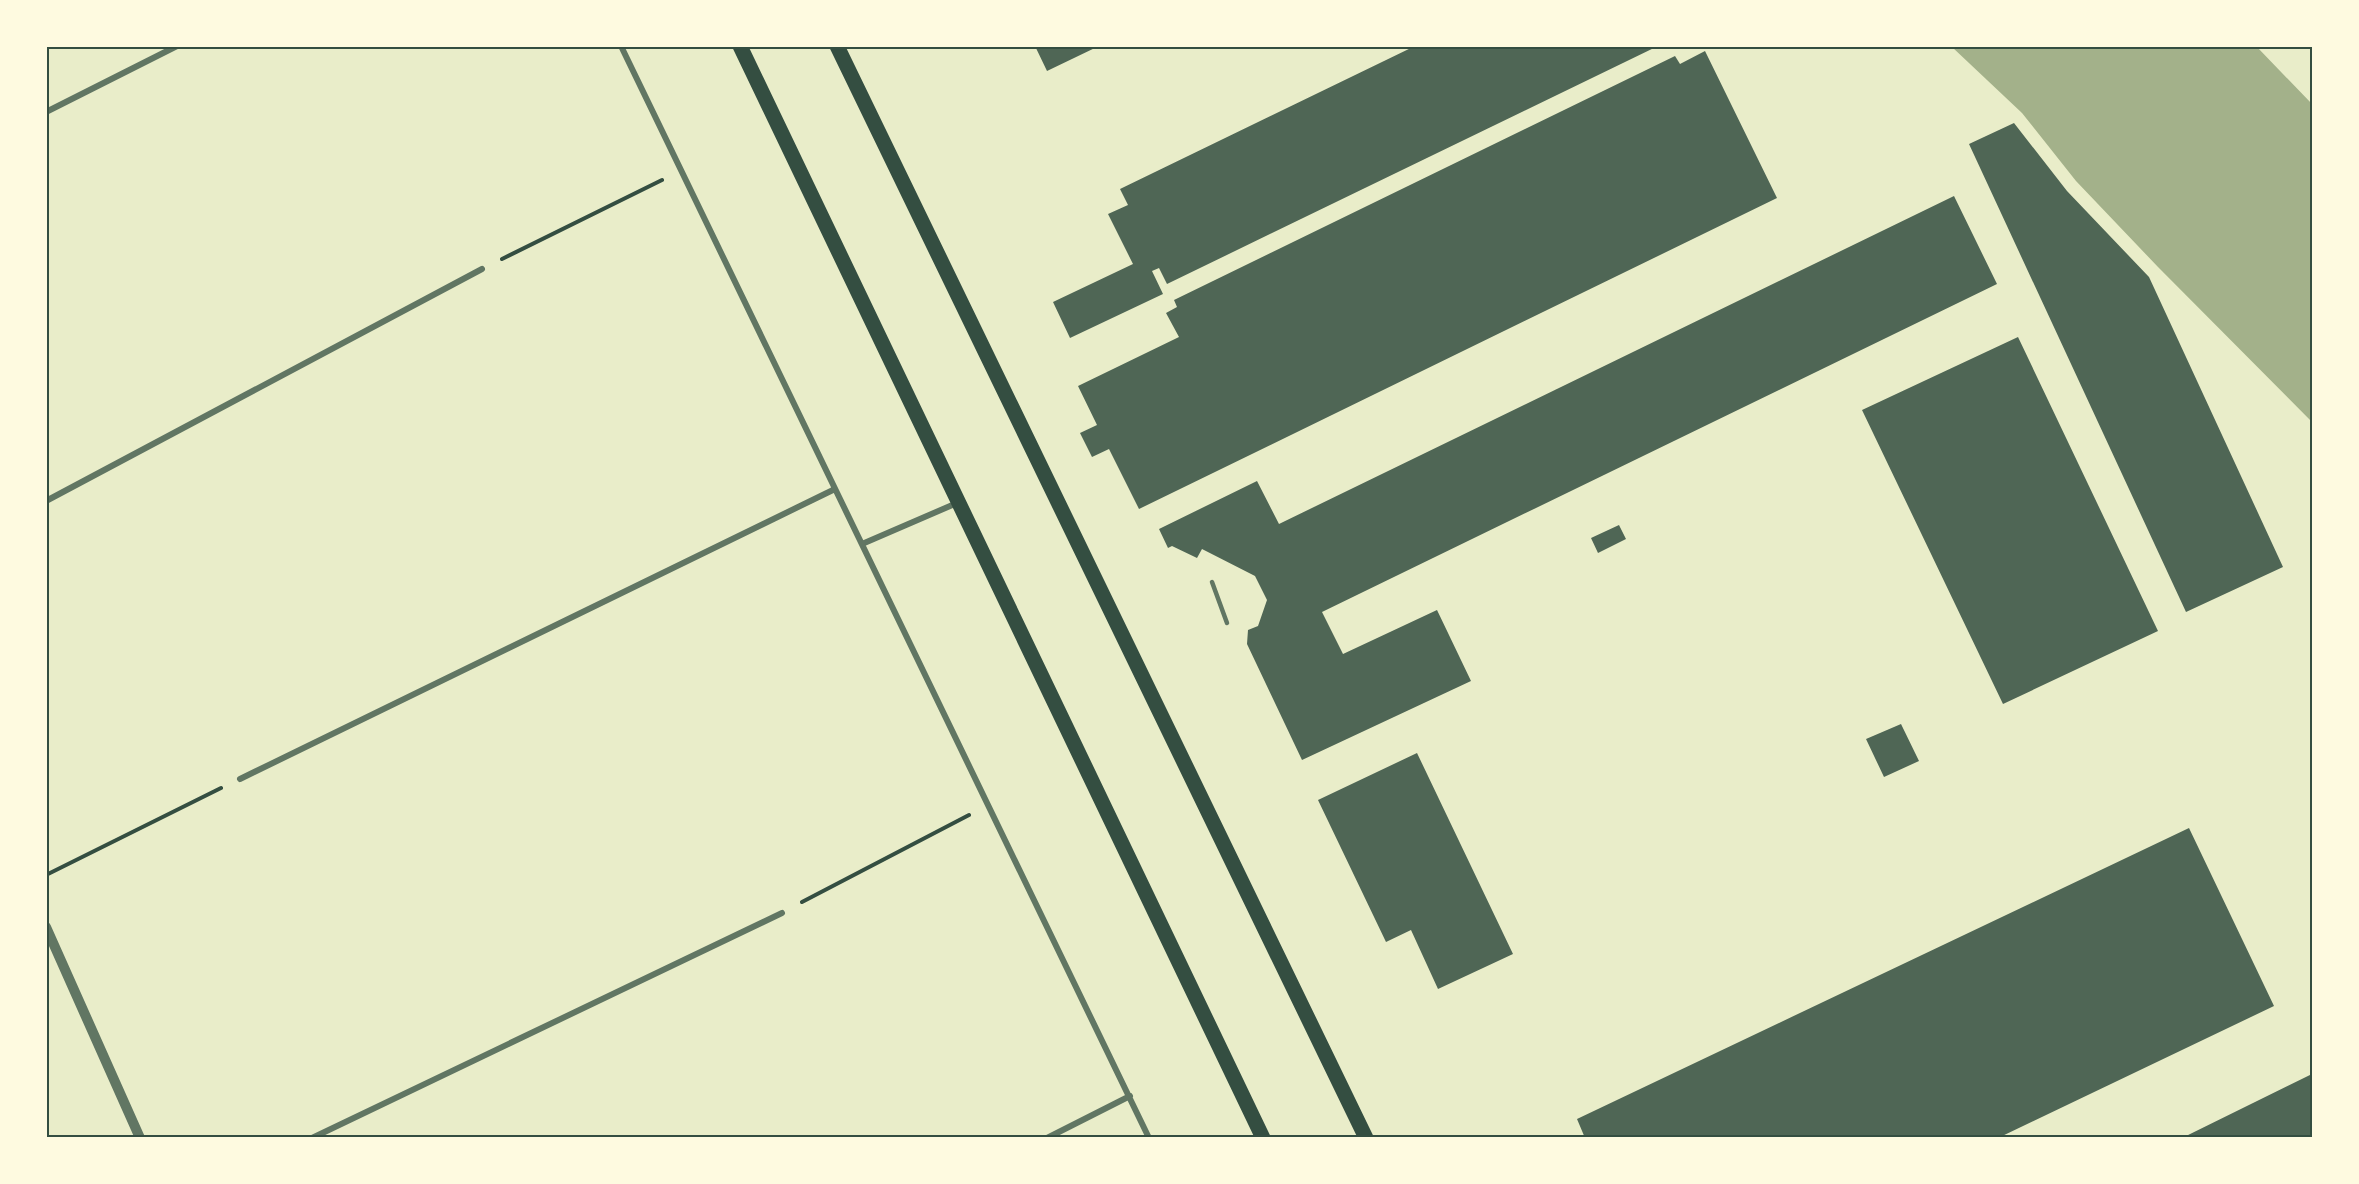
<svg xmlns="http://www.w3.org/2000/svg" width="2359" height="1184" font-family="Roboto,sans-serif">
	<rect width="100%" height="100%" fill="#e9edc9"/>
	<path fill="#a3b18a" d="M1952,47H2257L2312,104V422L2158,267L2076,181L2022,113Z"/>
	<path fill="#4f6655" d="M1035,46H1099L1047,71Z
		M1415,46H1658L1167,284L1159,268L1152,271L1163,294L1070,338L1053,302L1133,264L1108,214L1128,205L1120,189Z
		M1705,51L1777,198L1139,509L1109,449L1092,457L1080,433L1097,425L1078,386L1179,337L1166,313L1177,307L1174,300L1675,56L1680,64Z
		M2014,123L2067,191L2149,277L2283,567L2186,612L1969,144Z
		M1954,196L1997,284L1322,612L1343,654L1437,610L1471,681L1302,760L1247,644L1248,630L1258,626L1267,600L1255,576L1202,549L1197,558L1172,546L1168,548L1159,529L1257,481L1279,524Z
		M2018,337L2158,631L2003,704L1862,410Z
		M1619,525L1626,539L1598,553L1591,538Z
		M1901,724L1919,761L1884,777L1866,739Z
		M1417,753L1513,954L1438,989L1411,930L1386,942L1318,800Z
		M2189,828L2274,1006L1998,1138H1585L1577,1119Z
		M2312,1074V1138H2182Z"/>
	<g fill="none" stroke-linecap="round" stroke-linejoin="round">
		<path stroke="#344e41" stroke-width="4" d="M502,259L662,180
			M46,875L221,788
			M802,902L969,815"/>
		<path stroke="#617663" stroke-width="4.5" d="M1212,582L1227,623"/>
		<path stroke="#617663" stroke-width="6" d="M621,46L1149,1138
			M46,112L177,46
			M46,501L482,269
			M862,544L957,503
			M240,779L835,489
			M312,1138L782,913
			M1047,1138L1130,1096"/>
		<path stroke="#617663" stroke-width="10" d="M46,927L140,1138"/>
		<path stroke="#344e41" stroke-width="15" d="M740,46L1263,1138
			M837,46L1366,1138"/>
	</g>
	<rect width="2359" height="1184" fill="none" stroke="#fefae0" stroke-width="96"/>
	<rect x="48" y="48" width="2263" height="1088" fill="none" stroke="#344e41" stroke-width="2"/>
</svg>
